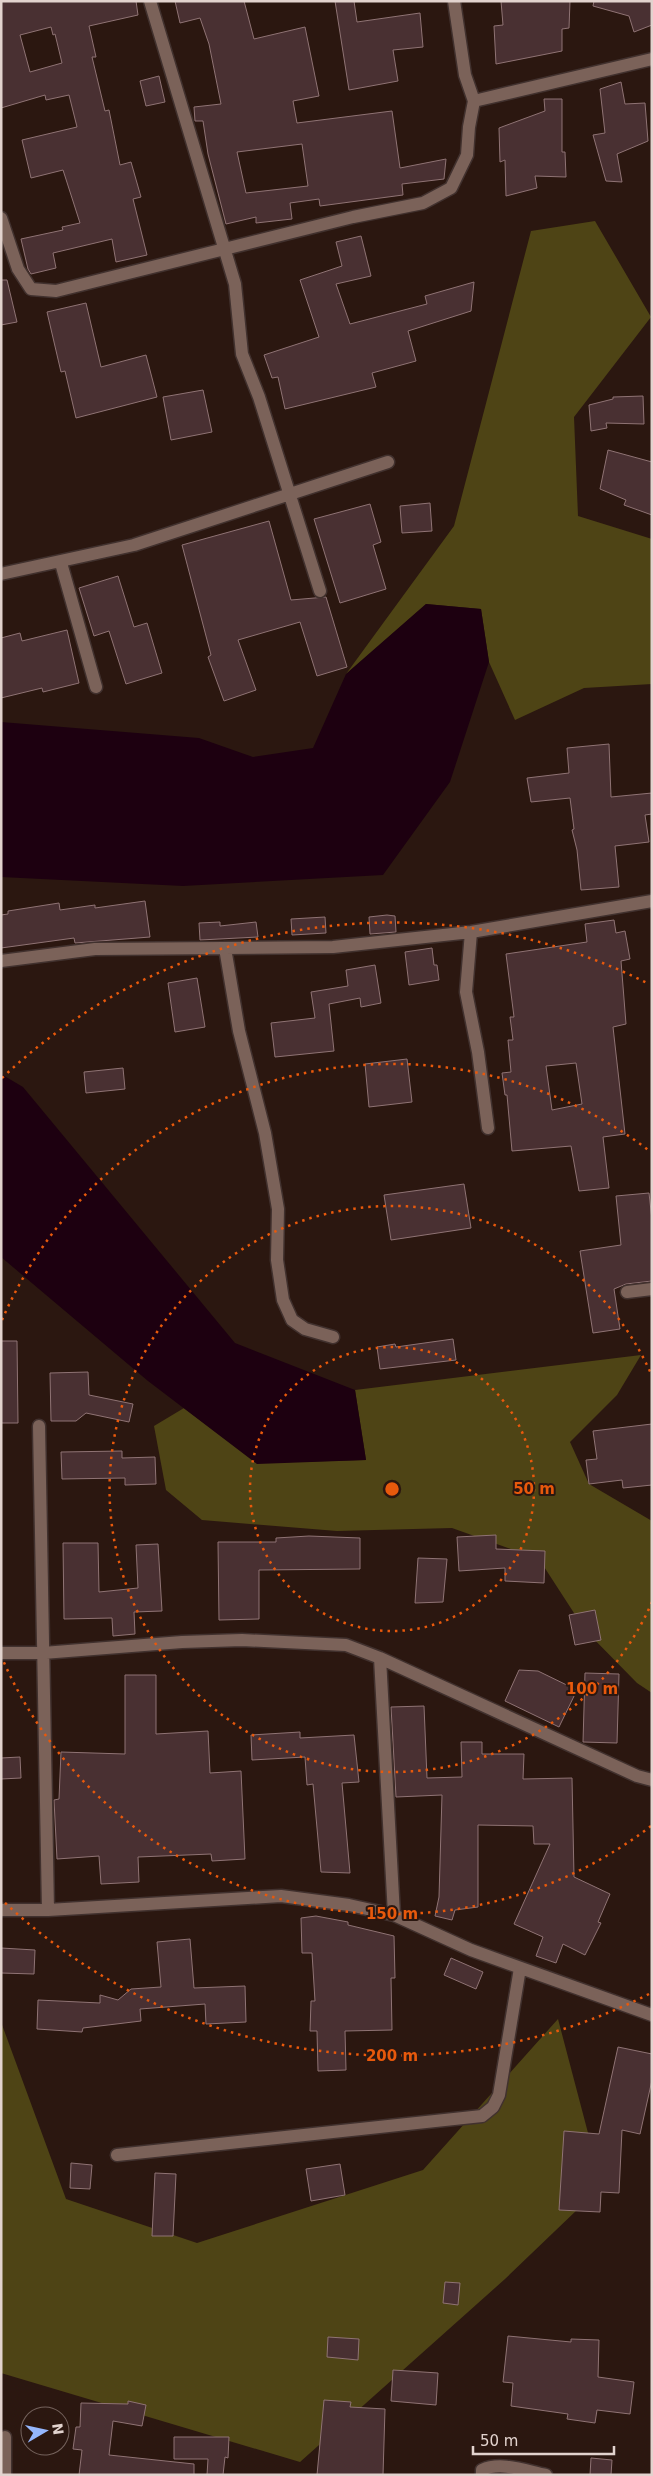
<svg xmlns="http://www.w3.org/2000/svg" width="653" height="2476" font-family="'DejaVu Sans',sans-serif">
	<rect width="100%" height="100%" fill="#2b1710"/>
	<path fill="#4e4415" d="M595,221L651,317L574,417L578,516L652,539V684L584,688L515,720L489,662L481,609L426,604L346,674L454,526L531,231Z
		M641,1355L617,1395L570,1442L589,1484L652,1521V1693L637,1683L585,1630L539,1559L452,1528L337,1531L202,1520L166,1490L154,1426L184,1408L257,1463L366,1460L355,1390Z
		M558,2019L602,2186L505,2279L300,2462L1,2373V2022L66,2199L197,2243L423,2170Z"/>
	<path fill="#1d0010" d="M426,604L481,609L489,662L450,782L383,875L183,886L1,877V722L199,738L253,757L313,748L346,674Z
		M1,1074L23,1087L235,1343L355,1390L366,1460L257,1464L148,1381L1,1257Z"/>
	<path fill="#493032" stroke="#8f7374" fill-rule="evenodd" d="M1,1H136L138,15L89,26L96,57H92L105,111L109,110L120,165L131,162L141,197L133,199L147,255L116,262L112,239L53,253L56,268L31,274L28,269L21,239L63,230L62,227L80,223L63,170L31,178L22,140L77,127L69,95L46,100L45,95L1,108ZM51,27L53,35L55,34L62,63L30,72L20,35Z
		M175,1H244L254,39L305,27L319,96L293,101L297,123L392,111L400,168L446,159L444,179L402,184L403,195L320,206L319,199L290,203L292,219L256,223V217L226,224L208,154L203,121H195L194,107L221,104L209,44L200,18L180,23ZM302,144L308,186L246,193L237,152Z
		M335,1H354L357,22L420,13L423,47L393,50L398,81L349,90Z
		M501,1H570L569,28L562,29V51L496,64L494,26L503,25Z
		M594,1H652V25L634,32L629,16L593,6Z
		M159,76L165,102L146,106L140,81Z
		M621,82L625,104L645,103L648,141L617,154L622,182L606,181L593,135L605,133L600,89Z
		M544,99H562V152H565L566,177L535,176L537,188L506,196L505,160L500,162L499,128L545,111Z
		M361,236L371,276L336,284L350,324L427,304L425,296L474,282L471,311L408,331L416,361L372,373L376,387L285,409L278,377L272,378L264,355L319,337L300,280L342,266L336,242Z
		M1,280H7L17,322L1,325Z
		M86,303L101,367L146,355L157,397L76,418L65,371L61,372L47,312Z
		M203,390L212,432L171,440L163,397Z
		M643,396L644,424L606,423L607,428L591,431L589,405L613,399V397Z
		M608,450L652,462V515L624,505L626,500L600,489Z
		M430,503L432,531L402,533L400,506Z
		M370,504L381,542L373,545L386,589L340,603L314,519Z
		M269,521L291,600L326,597L347,667L317,676L300,622L238,640L256,690L224,701L208,657L211,655L182,545Z
		M118,576L134,627L147,623L162,673L126,684L109,631L94,636L79,588Z
		M67,630L79,683L43,692L42,688L1,698V638L20,633L22,641Z
		M609,744L611,797L652,793V814L645,815L649,842L615,846L619,887L581,890L577,850L572,830L574,829L570,798L531,802L527,778L569,773L567,748Z
		M145,901L150,937L75,943L74,938L1,948V915L8,914V911L59,903L60,910L95,905V908Z
		M387,915L395,916L396,932L370,934L369,917Z
		M325,917L326,933L292,935L291,919Z
		M614,920L616,933L625,931L630,959L621,961L626,1024L613,1027L625,1134L603,1137L609,1188L579,1191L571,1146L512,1151L507,1095H505L502,1073L511,1072L508,1040H513L510,1017H514L506,954L587,942L585,924ZM576,1063L582,1104L552,1110L546,1066Z
		M220,922V926L256,922L258,937L200,940L199,923Z
		M432,948L434,965H437L439,980L409,985L405,952Z
		M375,965L381,1003L361,1007L360,998L329,1004L334,1051L275,1057L271,1023L315,1018L311,992L348,986L346,970Z
		M197,978L205,1027L175,1032L168,983Z
		M407,1059L412,1102L369,1107L365,1064Z
		M123,1068L125,1089L86,1093L84,1072Z
		M464,1184L471,1228L391,1240L384,1195Z
		M649,1193L652,1220V1281L626,1284L614,1289L620,1329L593,1333L580,1251L621,1245L616,1196Z
		M453,1339L456,1360L380,1369L377,1347L395,1344L396,1347Z
		M1,1341H17L18,1423H1Z
		M88,1372L89,1395L133,1404L129,1422L86,1413L76,1421H51L50,1373Z
		M652,1424V1485L623,1488L622,1480L589,1484L586,1460L597,1459L593,1431Z
		M122,1451V1458L155,1457L156,1484L125,1485V1478L62,1479L61,1452Z
		M496,1535V1549L545,1551L544,1583L505,1581V1568L459,1571L457,1537Z
		M309,1536L360,1538V1569L259,1570V1619L219,1620L218,1542H276V1538Z
		M63,1543H98L99,1592L138,1588L136,1545L158,1544L162,1611L134,1612L135,1634L113,1636L112,1618L64,1619Z
		M418,1558L447,1559L443,1602L415,1603Z
		M595,1610L601,1640L575,1645L569,1615Z
		M519,1670L538,1671L577,1690L559,1727L505,1701Z
		M585,1673L619,1674L617,1743L583,1742Z
		M125,1675H156V1734L208,1731L210,1773L241,1771L245,1859L212,1861L211,1854L138,1857L139,1882L101,1884L99,1856L57,1859L54,1800L59,1799L61,1752L125,1754Z
		M424,1706L427,1778L462,1777L461,1742H482V1754H524L523,1779L572,1778L574,1877L610,1894L598,1922L601,1923L585,1955L563,1944L556,1963L536,1956L543,1937L514,1924L550,1844H534L533,1826L478,1825V1907L455,1910L452,1920L435,1916L439,1897L442,1795L396,1797L393,1742L391,1707Z
		M300,1732V1738L354,1735L359,1782L342,1783L350,1873L321,1872L313,1784L307,1785L305,1757L252,1760L251,1735Z
		M20,1757L21,1778L1,1779V1758Z
		M316,1916L348,1922V1925L394,1936L395,1978H391L392,2030L345,2031L346,2070L318,2071L317,2031H310L311,2001H315L312,1953H302L301,1918Z
		M190,1939L194,1988L245,1986L246,2022L206,2024L205,2004L140,2009L141,2021L83,2028L82,2032L37,2029L38,2000L100,2003V1995L118,2000L131,1989L161,1987L157,1942Z
		M1,1948L35,1950L34,1974L1,1973Z
		M451,1958L483,1972L476,1989L444,1975Z
		M618,2047L652,2054V2080L640,2134L622,2130L619,2193L601,2192L600,2212L559,2210L564,2131L599,2134Z
		M71,2163L92,2165L90,2189L70,2188Z
		M340,2164L345,2195L311,2201L306,2169Z
		M155,2173L176,2174L173,2236H152Z
		M445,2282L460,2283L458,2305L443,2303Z
		M508,2336L571,2342V2339L599,2340L598,2377L634,2382L630,2414L597,2410L595,2423L567,2419L568,2414L511,2406L513,2383L503,2382Z
		M328,2337L359,2339L358,2360L327,2357Z
		M393,2370L438,2373L436,2405L391,2401Z
		M324,2400L351,2402L350,2407L385,2409L383,2475H317Z
		M128,2401L146,2405L142,2426L113,2421L109,2455L194,2464V2475H79L82,2450L73,2449L76,2427H80L81,2403L128,2404Z
		M174,2437H229L228,2458L225,2457L223,2475H207L208,2459H174Z
		M591,2458L612,2460L611,2475H590Z"/>
	<g fill="none" stroke-linecap="round" stroke-linejoin="round">
		<g stroke="#41312e" stroke-width="15">
			<path id="minor" d="M150,1L235,284L242,354L259,397L320,591
				M474,101L652,59
				M1,218L18,269L31,289L56,291L353,217L423,203L451,188L467,155L469,127L474,101L465,75L454,1
				M61,563L96,687
				M1,574L134,545L388,462
				M471,932L466,992L478,1052L488,1128
				M225,948L239,1031L265,1133L278,1209L277,1260L283,1300L292,1320L305,1329L333,1337
				M1,961L95,949L333,947L471,932L652,901
				M627,1292L652,1289
				M39,1426L48,1910
				M1,1653H43L182,1642L242,1640L346,1645L380,1658L637,1776L652,1780
				M380,1658L394,1915
				M1,1910H48L281,1896L349,1905L394,1915L471,1950L652,2015
				M117,2155L482,2116L493,2107L499,2095L520,1968
				M5,2475V2437
				M482,2475V2470C501,2461 526,2471 546,2475"/>
		</g>
		<use href="#minor" stroke="#7b6259" stroke-width="12"/>
	</g>
	<g fill="none" stroke="#e8590c" stroke-width="2.5" stroke-dasharray="2.5 5">
		<circle cx="392" cy="1489" r="142"/>
		<path d="M652 1602A283 283 0 1 1 652 1376"/>
		<path d="M651 1826A425 425 0 0 1 2 1658M2 1320A425 425 0 0 1 651 1152"/>
		<path d="M649 1994A567 567 0 0 1 2 1900M2 1078A567 567 0 0 1 649 984"/>
	</g>
	<circle cx="392" cy="1489" r="8" fill="#e8590c" stroke="#2b1710" stroke-width="2.5"/>
	<g font-size="15" text-anchor="middle" font-weight="bold" fill="#e8590c" stroke="#2b1710" stroke-width="4" stroke-linejoin="round" paint-order="stroke">
		<text x="534" y="1494">50 m</text>
		<text x="592" y="1694">100 m</text>
		<text x="392" y="1919">150 m</text>
		<text x="392" y="2061">200 m</text>
	</g>
	<rect width="653" height="2476" fill="none" stroke="#e2d3ce" stroke-width="5"/>
	<g transform="translate(45 2431) rotate(81)"><circle r="24" fill="#2b1710" stroke="#74625c"/>
	<path d="M0-4L9 19L0 12L-9 19Z" fill="#95b7fd"/>
	<text y="-8" font-size="14" font-weight="bold" text-anchor="middle" fill="#e2d3ce">N</text>
	</g>
	<path d="M473 2446v8h141v-8" fill="none" stroke="#e2d3ce" stroke-width="2.5"/>
	<text x="480" y="2446" font-size="15" fill="#e2d3ce" stroke="#2b1710" stroke-width="4" paint-order="stroke">50 m</text>
</svg>
